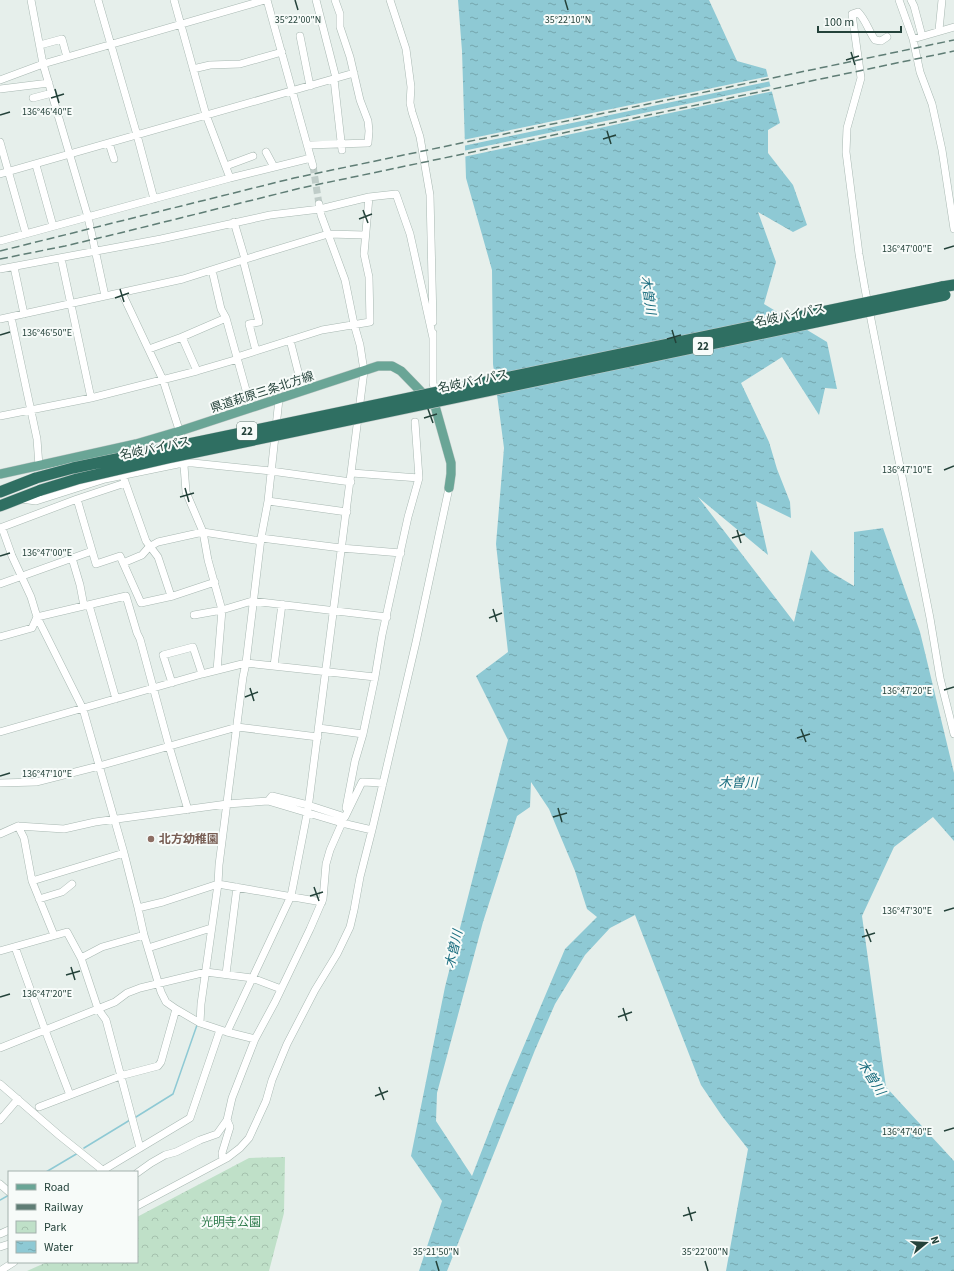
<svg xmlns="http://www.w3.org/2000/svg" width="954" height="1271" font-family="'Source Sans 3','Noto Sans JP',sans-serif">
	<defs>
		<pattern id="park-crowns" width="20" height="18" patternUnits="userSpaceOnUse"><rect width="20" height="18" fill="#bfe0c8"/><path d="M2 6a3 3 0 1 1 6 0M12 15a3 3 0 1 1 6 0" fill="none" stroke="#a4c1ad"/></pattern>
		<pattern id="water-ripples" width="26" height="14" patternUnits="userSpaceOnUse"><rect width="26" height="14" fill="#8ec9d4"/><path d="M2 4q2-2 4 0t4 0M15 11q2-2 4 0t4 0" fill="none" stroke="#74a5ad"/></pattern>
	</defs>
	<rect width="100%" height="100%" fill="#e6efeb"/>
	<path fill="url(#park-crowns)" d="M285,1157L284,1213L269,1271H27L47,1262H137V1217L249,1158Z"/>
	<path fill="url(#water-ripples)" fill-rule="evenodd" d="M458,0H709L737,61L766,69L780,123L768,130V153L793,185L807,225L793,232L758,212L776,262L764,304L827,342L837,389L825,388L819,415L782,357L741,383L769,442L777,469L790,502L791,518L756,501L768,555L698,497L794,622L811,550L829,571L854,586V532L883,528L920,632L954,773V841L933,817L894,847L862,916L886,1087L954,1161V1271H726L748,1149L722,1116L701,1085L635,915L610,928L585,955L555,1004L535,1050L447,1271H419L442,1201L411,1156L445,987L508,740L476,676L508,652L496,544L504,448L493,364L492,270L466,178L462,51ZM531,782L549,809L575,871L587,909L597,917L565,949L506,1088L472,1176L436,1121L437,1093L483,922L517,816L530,807Z"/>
	<path fill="#e6efeb" d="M770,76L771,81L463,146V140Z
		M772,86L774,91L463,157V151Z"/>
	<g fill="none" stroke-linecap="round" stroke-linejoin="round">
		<path stroke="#8ec9d4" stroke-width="1.5" d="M136,1117L173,1094L197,1025
			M84,1148L130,1120
			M46,1172L78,1153
			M0,1200L9,1195"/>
		<path stroke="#bfccc8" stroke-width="7" stroke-dasharray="7 3.5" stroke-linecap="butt" d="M313,166L319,204"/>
		<g stroke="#a8b8b2" stroke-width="8">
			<path id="minor" d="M31,0L43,64L88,217L105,296
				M98,0L137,135L154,199
				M174,0L206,115L230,178
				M267,0L313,166
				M316,0L336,78
				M390,0L406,49L411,87L410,103L412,112L420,137L430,195L433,322
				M899,0L913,39L920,72L932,104L942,150L954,229
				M911,0L914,6L922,36
				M939,30L942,0
				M300,36L310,86
				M887,37L881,41L875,40C868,30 866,20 858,12L852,14L861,78L847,128L846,152L859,254L865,289L930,618L940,678L954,734
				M913,39L954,27
				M40,45L62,39L67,57
				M193,69L210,65L240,64L282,52
				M334,79L342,150
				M0,80L43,64L265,0
				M0,89L49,83
				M33,98L52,93
				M0,142L26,234
				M109,143L114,159
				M308,145L368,143L369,131L368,121L360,100L350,57L340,27V14L335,0
				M266,152L274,167
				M36,165L53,226
				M226,166L253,156
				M0,174L354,73
				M234,222L245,259
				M0,241L230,178L311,158
				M61,258L91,398
				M243,260L259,322L249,324L256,351
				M14,267L24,314
				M0,269L161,239L270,215L320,209L369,197L396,194L410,234L433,338
				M212,270L221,309L226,318L251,408
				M122,293L163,380L182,439L186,492L203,532L208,560L222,610L217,670
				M11,317L37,439L39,466
				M0,319L183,279L262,254L328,234L365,235
				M433,333V383L436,396
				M182,337L197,371
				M290,340L303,391
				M149,349L182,337L226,318
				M237,357L322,330L370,322L369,277L364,254L369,197
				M0,416L91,398L197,371L238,359
				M352,473L419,478
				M124,479L146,541L158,557L171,596
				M21,499L36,501L105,479L183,463H193L271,471L351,482
				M77,499L96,564L120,556L141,603L173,596L215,582
				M268,501L347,512
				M0,528L77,499L125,483
				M2,528L12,556L31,597L37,617L83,709L124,853L138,908L144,935L161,992L166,1002L176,1009L200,1023L227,1032L291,896L307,814
				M261,538L341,548L401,553
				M72,558L80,585L84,606
				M123,563L142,555L149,547L158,542L203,532L261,541
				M0,584L92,551
				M89,605L116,699
				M194,615L222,610L252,601L387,617
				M0,637L32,628L37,617L126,596L137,633L140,639L169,746L188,810
				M274,666L282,604
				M172,683L163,655L193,647L202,674
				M319,728L363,734
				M0,732L202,674L246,663L375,677
				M0,783L36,782L99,766L237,727L318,737
				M268,801L342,823L372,830
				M346,808L355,761L363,734L375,677L382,635L408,517L419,478L415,422
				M308,809L364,371L360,345L354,324L345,280L321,215L319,204
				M18,826L24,838L32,881L54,935
				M0,834L18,826L64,829L95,822L227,804L268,801L272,796L308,805L345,817L362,782L383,783
				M32,881L124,853
				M39,899L62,892L72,884
				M138,908L163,902L218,884L322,902
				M15,947L45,1030L70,1095
				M148,948L211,928
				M0,951L67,932L81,958L98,1009L106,1020L140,1148
				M81,958L102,947L144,935
				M226,974L237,887
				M200,1023L201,1004L218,884L219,865L243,677L246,663L261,538L268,501L279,399
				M227,1032L255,1039
				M0,1048L115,1002L127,993L140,988L206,972L252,978L281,989
				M0,1084L60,1136L105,1172
				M39,1107L120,1076L158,1066L161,1062L176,1009
				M0,1120L18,1099
				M223,1160L222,1153L230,1127L227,1120L232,1098L255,1039L275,1002L310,929L323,899L326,864L330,850L341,825
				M100,1172L190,1118L220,1030
				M137,1173L151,1163L165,1155L176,1152L200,1140L217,1134L227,1120
				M0,1184L9,1192
				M137,1206L227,1158L240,1148L249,1138L266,1101L272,1080L287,1044L315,990L337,954L350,927L354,910L360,877L372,830L416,642L449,488
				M0,1234L9,1230
				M0,1247L9,1244
				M0,1271L14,1262"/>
		</g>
		<g stroke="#c2cac8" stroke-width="10">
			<path id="major" d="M0,474L136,444L180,431L378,366H392L401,371L435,406L451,463V474L449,488"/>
		</g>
		<g stroke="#c2cac8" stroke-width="12">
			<path id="highway" d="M942,287L954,285
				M0,492L36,478
				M0,506L41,490"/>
		</g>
		<use href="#minor" stroke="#fff" stroke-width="7"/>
		<use href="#major" stroke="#6aa596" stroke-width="9"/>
		<use href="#highway" stroke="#2f6f62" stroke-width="11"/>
		<path stroke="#5f7d75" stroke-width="1.5" stroke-dasharray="8 4" stroke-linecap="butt" d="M0,251L294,178L954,40
			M0,259L65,246L120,233L301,188L954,51"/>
		<g stroke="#c2cac8" stroke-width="12" stroke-linecap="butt">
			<path id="highway-bridge" d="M36,478L73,468L942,287
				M41,490L77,479L168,458L945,295"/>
		</g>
		<use href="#highway-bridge" stroke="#2f6f62" stroke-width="11"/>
	</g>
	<path fill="none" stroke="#24423a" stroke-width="1.5" d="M295,0L298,10M565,0L568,10M851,52L855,65M846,60L859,56M55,89L59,103M51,98L64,94M0,115L10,112M607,131L611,144M603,139L616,135M363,210L368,223M359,219L372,214M944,249L954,246M120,289L124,302M115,298L129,293M672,330L676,343M0,335L10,332M667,339L681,335M428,409L433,423M424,418L437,414M944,470L954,466M185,488L189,502M180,497L194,493M737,530L741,543M732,538L745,534M0,556L10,553M493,609L497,622M489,618L502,613M250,688L254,701M944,690L954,687M245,697L258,692M801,729L806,742M797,738L810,734M0,776L10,773M558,808L562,822M553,817L567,813M314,887L319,901M310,896L323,892M944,911L954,908M866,929L871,942M862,937L875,933M71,967L75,980M66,975L80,971M0,997L10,994M623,1008L627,1021M618,1017L632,1012M379,1087L384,1100M375,1096L388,1091M944,1131L954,1128M688,1207L692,1221M683,1216L696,1212M436,1261L439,1271M705,1261L708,1271"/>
	<circle fill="#8d6e63" stroke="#f7fbf9" stroke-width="1.5" cx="151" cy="839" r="4"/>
	<g text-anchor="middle" stroke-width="4" stroke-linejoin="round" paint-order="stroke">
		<g fill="#f7fbf9" stroke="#637a73" stroke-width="1">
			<rect x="693" y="337" width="20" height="18" rx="3"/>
			<rect x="237" y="422" width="20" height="18" rx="3"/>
		</g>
		<g font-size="11" font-weight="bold" fill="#24423a">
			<text x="703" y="350">22</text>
			<text x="247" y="435">22</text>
		</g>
		<g font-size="12" fill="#24423a" stroke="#f7fbf9">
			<text transform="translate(790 315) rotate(-12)" y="4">名岐バイパス</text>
			<text transform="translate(473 381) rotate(-12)" y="4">名岐バイパス</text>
			<text transform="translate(262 392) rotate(-18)" y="4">県道萩原三条北方線</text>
			<text transform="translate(155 448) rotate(-12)" y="4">名岐バイパス</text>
		</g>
		<g font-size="12" font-weight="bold" fill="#785e54" stroke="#f7fbf9" text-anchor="start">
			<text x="159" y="843">北方幼稚園</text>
		</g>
		<g font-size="12" fill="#2d7a4b" stroke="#f7fbf9">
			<text x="231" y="1226">光明寺公園</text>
		</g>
		<g font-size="13" font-style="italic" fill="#1c6f80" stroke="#f7fbf9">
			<text transform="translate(649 295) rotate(82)" y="5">木曽川</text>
			<text x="738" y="787">木曽川</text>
			<text transform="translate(453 949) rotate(-77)" y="5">木曽川</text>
			<text transform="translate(872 1077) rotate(57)" y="5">木曽川</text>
		</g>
	</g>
	<g font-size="10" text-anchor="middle" fill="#24423a" stroke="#f7fbf9" stroke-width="4" stroke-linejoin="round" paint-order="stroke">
		<text x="298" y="23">35°22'00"N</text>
		<text x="568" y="23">35°22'10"N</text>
		<text x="47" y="115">136°46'40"E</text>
		<text x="907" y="252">136°47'00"E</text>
		<text x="47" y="336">136°46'50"E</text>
		<text x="907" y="473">136°47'10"E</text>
		<text x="47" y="556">136°47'00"E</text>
		<text x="907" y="694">136°47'20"E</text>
		<text x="47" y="777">136°47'10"E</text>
		<text x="907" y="914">136°47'30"E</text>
		<text x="47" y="997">136°47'20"E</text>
		<text x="907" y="1135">136°47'40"E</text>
		<text x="436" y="1255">35°21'50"N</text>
		<text x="705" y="1255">35°22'00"N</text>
	</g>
	<rect x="8" y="1171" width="130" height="92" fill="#f7fbf9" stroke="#a3b1ad"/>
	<rect x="16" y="1184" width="20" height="6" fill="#6aa596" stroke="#a3b1ad"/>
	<text x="44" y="1191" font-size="12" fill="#24423a">Road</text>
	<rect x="16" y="1204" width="20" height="6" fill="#5f7d75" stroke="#a3b1ad"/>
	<text x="44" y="1211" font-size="12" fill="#24423a">Railway</text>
	<rect x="16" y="1221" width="20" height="12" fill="url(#park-crowns)" stroke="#a3b1ad"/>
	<text x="44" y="1231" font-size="12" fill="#24423a">Park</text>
	<rect x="16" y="1241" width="20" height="12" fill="url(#water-ripples)" stroke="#a3b1ad"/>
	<text x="44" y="1251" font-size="12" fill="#24423a">Water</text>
	<g transform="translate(926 1243) rotate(72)" stroke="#f7fbf9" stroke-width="3" paint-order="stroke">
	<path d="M0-3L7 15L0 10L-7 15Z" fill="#24423a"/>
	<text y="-6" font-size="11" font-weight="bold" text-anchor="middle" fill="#24423a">N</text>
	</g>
	<path d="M818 26v6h83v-6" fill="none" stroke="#24423a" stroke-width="2"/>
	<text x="824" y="26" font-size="12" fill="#24423a" stroke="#f7fbf9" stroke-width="3" paint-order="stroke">100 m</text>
</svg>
